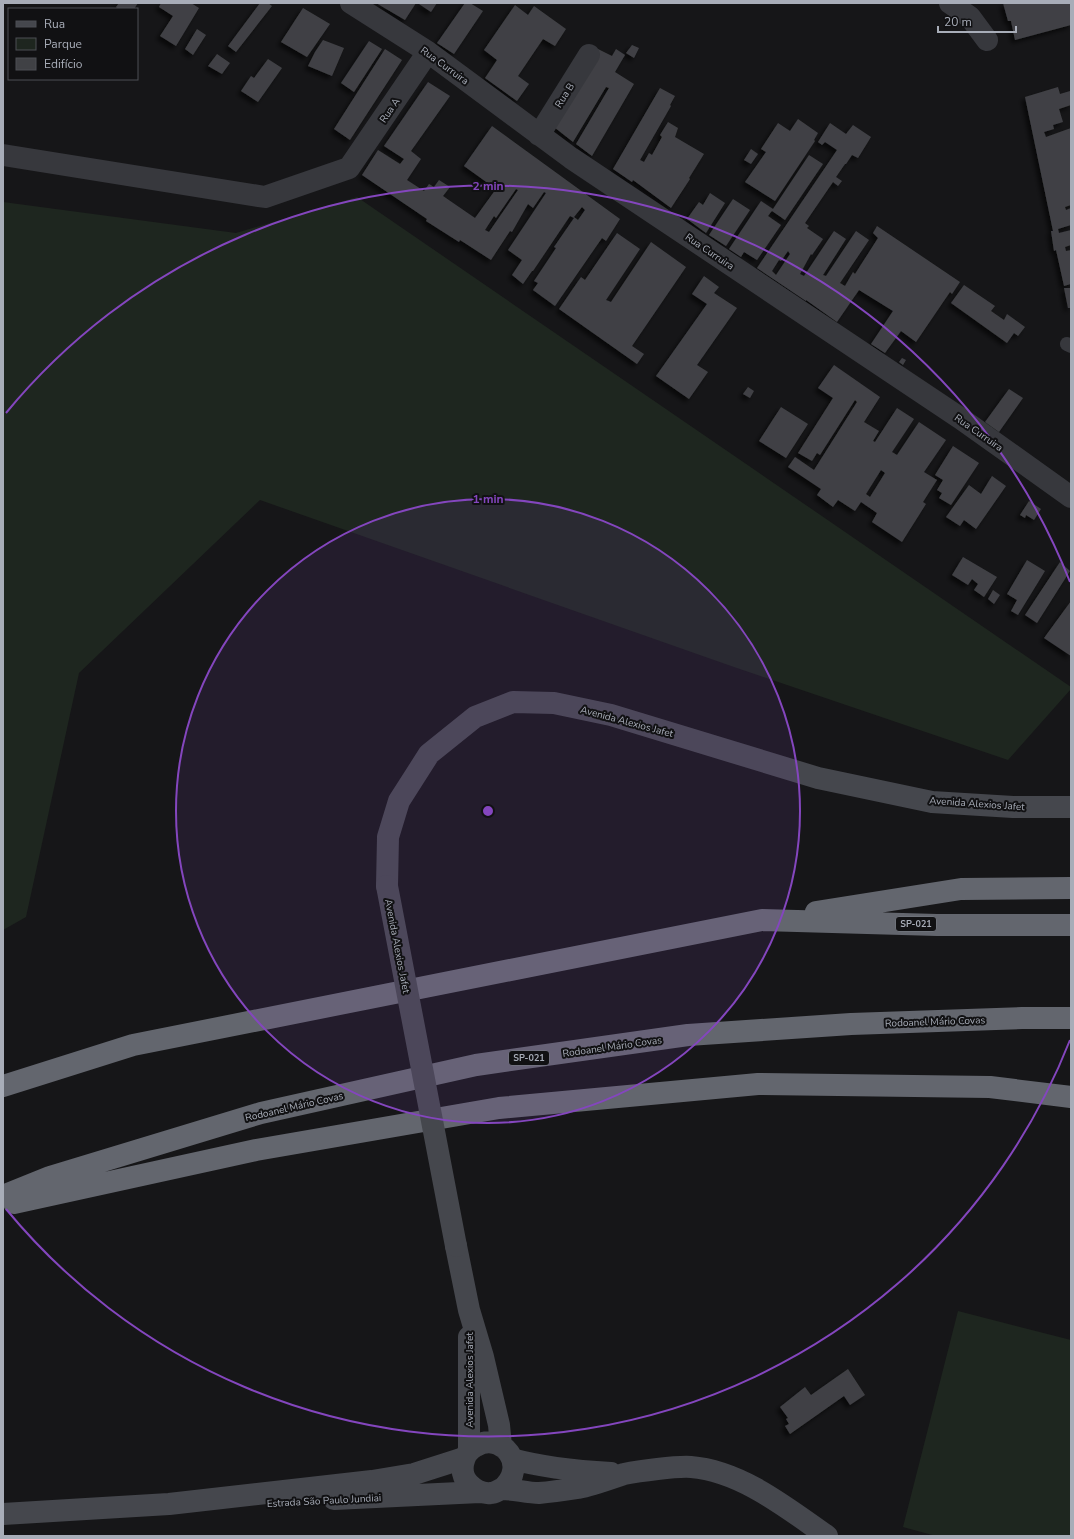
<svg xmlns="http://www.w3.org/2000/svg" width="1074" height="1539" font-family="'Nunito Sans',sans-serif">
	<defs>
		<filter id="shadow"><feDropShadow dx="-3.5" dy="3.5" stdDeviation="2" flood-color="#0009"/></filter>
	</defs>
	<rect width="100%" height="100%" fill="#161618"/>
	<path fill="#1e261f" d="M357,197L1071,687V689L1008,760L731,666L260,500L79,673L26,917L3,930V202L236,233Z
		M958,1311L1071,1340V1536H936L903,1527Z"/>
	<path fill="#404145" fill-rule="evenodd" filter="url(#shadow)" d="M119,3H138L134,9H118L116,7Z
		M161,3H191L199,8L176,46L160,36L173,16L159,7Z
		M260,3H268L272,6L236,52L228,46Z
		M376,3H416L405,20Z
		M420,3H437L431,12L419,4Z
		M465,3H470L483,11L454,54L437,43Z
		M1003,3H1071V25L1015,40L1011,21H1008Z
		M515,5L528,15L534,6L566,29L555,46L543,39L518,76L529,84L517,101L485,78L497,60L484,50Z
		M303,8L330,24L307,57L281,42Z
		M197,29L206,35L193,55L185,49Z
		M323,40L344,48L332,76L308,66L315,52Z
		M369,41L382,49L354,92L341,83Z
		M632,45L639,48L634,58L626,53Z
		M385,49L402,60L350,140L334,129Z
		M598,49L612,56L616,49L625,55L615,72L634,84L592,156L576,144L609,88L606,87L573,142L554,127Z
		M217,54L230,63L222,74L208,66Z
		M268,59L282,68L258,102L241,91L251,76L254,78Z
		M428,82L450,96L411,151L421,159L407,180L424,191L429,184L434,187L439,180L450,187L443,196L475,218L496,189L464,166L492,126L620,219L606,241L602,238L555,306L533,290L538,283L534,281L556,248L554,247L574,218L570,216L533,271H532L523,284L512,275L522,260L508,250L546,193L544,192L533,208L528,204L512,232L510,231L491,260L460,240L459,242L426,221L427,219L362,175L378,150L400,164L404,159L384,146ZM516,189L518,190L489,232L485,230L494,216L496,218ZM582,207L585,210L578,220L574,217Z
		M1058,87L1060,94L1070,91L1071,105L1059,109L1063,122L1053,125L1054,129L1044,132L1046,137L1071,128V205L1065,207L1066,210L1071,208V225L1058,229L1059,233L1071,230V245L1065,247L1066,251L1071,250V284L1064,286L1056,250L1054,251L1051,231H1053L1025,97Z
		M660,88L675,96L670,105L671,106L640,160L644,162L649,153L652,155L662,137L660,135L668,122L678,128L675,137L704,154L689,178L690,179L671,208L633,180L632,182L613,169Z
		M798,119L818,133L814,140L815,141L775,201L745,182L766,152L761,149L778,123L790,131Z
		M830,123L846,134L853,125L871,137L858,158L852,155L846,164H845L836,177L842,181L838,186L833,182L805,223L809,226L807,228L823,239L812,255L811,254L800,274L804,276L834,231L846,239L823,275L826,276L856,231L869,240L840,283L845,286L853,272L855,274L878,238L873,233L877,226L960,282L952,294L950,292L916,342L901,331L885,353L871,344L893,311L859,290L837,322L806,300V301L757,268L837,150L825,142L822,145L818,142ZM788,251L790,254L776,275L772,271L779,260L781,261Z
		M751,149L758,154L751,164L744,160Z
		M809,155L823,164L785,220L772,211L771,212L768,216L781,225L757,260L744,252L741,257L729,249L761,201L773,209Z
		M710,193L725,203L706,233L687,219L699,202L703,205Z
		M733,199L750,210L726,246L709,235Z
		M617,233L640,249L606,300L611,302L651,242L686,267L632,346L644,354L637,364L559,309L581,277L585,280Z
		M704,276L719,287L714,293L737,308L697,365L708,372L689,399L656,376L707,304L692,294Z
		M964,285L995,306L991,311L1004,320L1007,314L1025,327L1018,336L1014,333L1007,343L951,303Z
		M1064,288H1071V308H1068Z
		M902,358L906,360L903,365L899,362Z
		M834,365L880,397L864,422L879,431L873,441L875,442L897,408L914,419L892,452L897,455L919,422L946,440L924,472L937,480L923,502L926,504L902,542L872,522L877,513L861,502L855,511L838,500L833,507L817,495L821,489L788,467L795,457L814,470L857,402L855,400L820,455L817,453L812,461L798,453L833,398L818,388ZM881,470L885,473L870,497L866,494Z
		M748,387L754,391L750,398L743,394Z
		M1009,389L1023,398L999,432L985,422Z
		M781,407L808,424L786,458L759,441Z
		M953,446L979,463L951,505L939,498L942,493L937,490L943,480L935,475Z
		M992,476L1006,486L976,529L964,520L960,526L946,517L969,485L981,494Z
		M1029,501L1041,509L1034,520L1026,515L1025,518L1020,515Z
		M963,557L997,577L984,597L974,590L978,584L972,579L968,585L952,575Z
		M1027,560L1045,571L1018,615L1011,611L1017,600L1007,594Z
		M1060,562L1070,571L1037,623L1025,615Z
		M993,590L1000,595L994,604L988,599Z
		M1071,601L1070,639L1071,656L1044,638Z
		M848,1369L865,1395L850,1405L844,1396L790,1434L785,1426L789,1424L786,1419L788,1418L780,1407L805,1387L811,1395Z"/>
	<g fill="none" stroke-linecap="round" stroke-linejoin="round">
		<path stroke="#37383d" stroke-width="14" d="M1067,344L1071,346"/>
		<path stroke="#37383d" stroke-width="22" d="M351,3L428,52L571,158L960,418L1071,497
			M950,3L970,17L987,40
			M539,135L589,55
			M3,155L265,197L349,168L428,52"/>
		<path stroke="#45474d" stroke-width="22" d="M387,886L388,837L399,801L429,754L475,717L513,702L554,703L611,715L818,778L932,802L1013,807H1071
			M456,1246L469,1310L483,1357L499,1425L501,1446
			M469,1337V1451
			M512,1459C545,1468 578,1471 611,1473
			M502,1489C530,1465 501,1431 476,1446C462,1453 458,1473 469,1484C475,1490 483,1494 491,1493C495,1493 498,1490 502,1489C514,1489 527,1493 539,1493C551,1492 565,1490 578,1488C593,1485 609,1479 624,1474C639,1471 676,1466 691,1467C741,1471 787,1508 827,1536
			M334,1499L480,1492
			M3,1514L169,1504L372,1481L414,1474L464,1458"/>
		<path stroke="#63666e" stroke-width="22" d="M816,912L961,889L1071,888
			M3,1086L133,1045L762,920L937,925H1071
			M3,1196L50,1177L261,1113L476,1065L688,1035L851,1024L1022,1018H1071
			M14,1203L256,1150L499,1108L758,1084L990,1087L1071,1097"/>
		<path stroke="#45474d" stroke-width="22" d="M387,886L456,1246"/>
	</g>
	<circle cx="488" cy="811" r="312" fill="#8446be" fill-opacity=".12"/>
	<g fill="none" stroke="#8446be" stroke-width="2">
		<circle cx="488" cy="811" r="312"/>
		<path d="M1070 1040A625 625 0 0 1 6 1209M6 413A625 625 0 0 1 1070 582"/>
	</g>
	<g text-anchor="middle" stroke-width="4" stroke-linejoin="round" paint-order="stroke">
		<g fill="#111113" stroke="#7b7e86" stroke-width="1">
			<rect x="896" y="917" width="40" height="14" rx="3"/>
			<rect x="509" y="1051" width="40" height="14" rx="3"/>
		</g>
		<g font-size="9" font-weight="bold" fill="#a8adb8">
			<text x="916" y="927">SP-021</text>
			<text x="529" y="1061">SP-021</text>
		</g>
		<g font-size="10" fill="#a8adb8" stroke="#111113">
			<text transform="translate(445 65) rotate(36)" y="4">Rua Curruira</text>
			<text transform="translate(564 95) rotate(-58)" y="4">Rua B</text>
			<text transform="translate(389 110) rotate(-56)" y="4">Rua A</text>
			<text transform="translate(710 251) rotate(34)" y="4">Rua Curruira</text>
			<text transform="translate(979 432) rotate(35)" y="4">Rua Curruira</text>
			<text transform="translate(627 721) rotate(15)" y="4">Avenida Alexios Jafet</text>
			<text transform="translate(977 803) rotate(4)" y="4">Avenida Alexios Jafet</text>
			<text transform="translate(398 946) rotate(79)" y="4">Avenida Alexios Jafet</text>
			<text transform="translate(935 1021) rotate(-2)" y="4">Rodoanel Mário Covas</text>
			<text transform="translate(612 1046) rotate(-8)" y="4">Rodoanel Mário Covas</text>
			<text transform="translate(294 1106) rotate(-13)" y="4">Rodoanel Mário Covas</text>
			<text transform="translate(469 1380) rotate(-90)" y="4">Avenida Alexios Jafet</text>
			<text transform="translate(324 1500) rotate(-3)" y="4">Estrada São Paulo Jundiai</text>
		</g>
	</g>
	<circle cx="488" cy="811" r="6" fill="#8446be" stroke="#111113" stroke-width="2"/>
	<g font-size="12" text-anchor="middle" font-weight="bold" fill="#8446be" stroke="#111113" stroke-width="4" stroke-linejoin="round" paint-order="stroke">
		<text x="488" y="190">2 min</text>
		<text x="488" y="503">1 min</text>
	</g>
	<rect width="1074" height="1539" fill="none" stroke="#a8adb8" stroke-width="8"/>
	<rect x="8" y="8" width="130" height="72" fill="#111113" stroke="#4d4f55"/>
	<rect x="16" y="21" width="20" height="6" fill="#45474d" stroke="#4d4f55"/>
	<text x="44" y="28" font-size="12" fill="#a8adb8">Rua</text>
	<rect x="16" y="38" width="20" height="12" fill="#1e261f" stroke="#4d4f55"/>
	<text x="44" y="48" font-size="12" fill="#a8adb8">Parque</text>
	<rect x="16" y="58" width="20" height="12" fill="#404145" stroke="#4d4f55"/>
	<text x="44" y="68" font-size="12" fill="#a8adb8">Edifício</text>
	<path d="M938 26v6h78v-6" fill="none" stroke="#a8adb8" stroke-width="2"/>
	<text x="944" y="26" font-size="12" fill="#a8adb8" stroke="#111113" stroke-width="3" paint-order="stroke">20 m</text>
</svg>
